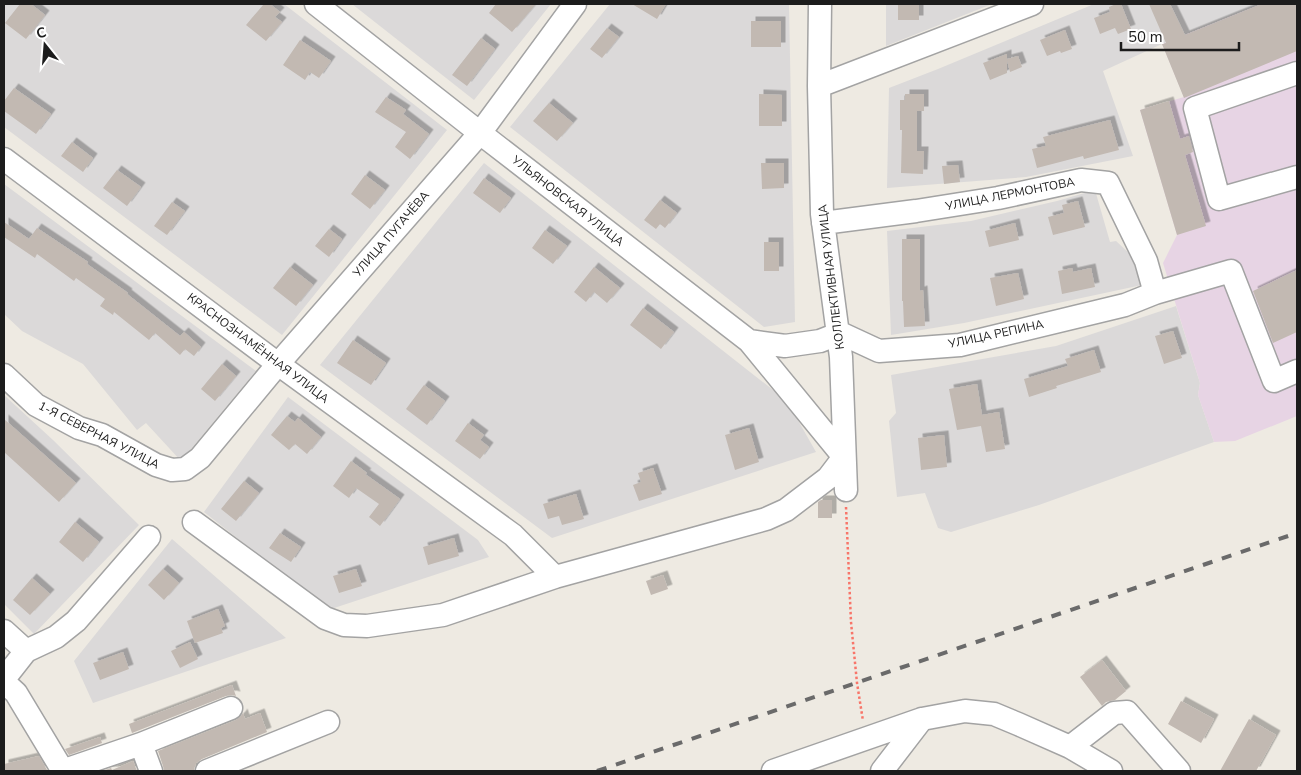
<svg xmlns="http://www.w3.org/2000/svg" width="1301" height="775" font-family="'Nunito Sans',sans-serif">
	<defs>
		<filter id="shadow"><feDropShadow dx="4.5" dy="-4.5" stdDeviation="0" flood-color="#0004"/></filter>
	</defs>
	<rect width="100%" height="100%" fill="#eeeae2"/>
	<path fill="#dbd9d9" d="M4,4H284L447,130L282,335L4,127Z
		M352,4H551L474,100Z
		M610,4H789L795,322L764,327L510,127Z
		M886,4H992L886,46Z
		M1094,4H1262L1162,44L1103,71L1133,156L1026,177L887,188L889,88L938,69Z
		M484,163L787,401L816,452L552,538L320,365Z
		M4,184L256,371L181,461L146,423L137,430L83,364L22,331L4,314Z
		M1095,190L1110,242L1116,241L1130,254L1142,285L964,323L891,335L887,231L971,221L1057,201Z
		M1176,306L1200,383L1198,395L1214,442L1039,505L951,532L938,528L925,493L897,497L889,421L896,413L891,375L1056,346Z
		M4,395L53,440L139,525L34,634L4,604Z
		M288,397L478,540L489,557L328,610L204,512Z
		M172,539L286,638L93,703L74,661Z"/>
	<path fill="#e7d4e4" d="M1262,4H1297V416L1235,441L1214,442L1198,395L1200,383L1163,263L1177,235L1140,110L1184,97L1162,44Z"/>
	<path fill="#c2b9b2" filter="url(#shadow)" d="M20,4H31L45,15L26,39L5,23Z
		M264,4H270L280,12L275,17L282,22L266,41L246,25Z
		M496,4H536L512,32L489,13Z
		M632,4H666L657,19Z
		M898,4H919V20H898Z
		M1116,4H1121L1131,29L1118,34L1115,28L1100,34L1094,18L1110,12L1109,7Z
		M1149,4H1170L1185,35L1262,4H1297V51L1184,98L1162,44L1166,43Z
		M751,21H781V47H751Z
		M607,28L619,37L602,58L590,49Z
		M1065,30L1072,49L1061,53L1060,51L1047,56L1040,40Z
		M481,38L495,49L467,86L452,75Z
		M300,40L331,61L319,78L310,72L305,80L283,65Z
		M1007,54V59L1018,56L1022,67L1010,72L1007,60V73L990,80L983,63Z
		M14,88L51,114L36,134L4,111V101Z
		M759,94L782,95V126H759Z
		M905,94H924V111H917V151H924L923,174L901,173L902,130H900V100H905Z
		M386,97L406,110L403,114L429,134L410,159L395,147L406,132L375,112Z
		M1169,101L1180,139L1189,136L1192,147L1193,152L1185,155L1206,226L1177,235L1140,110Z
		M549,103L573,123L557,141L533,121Z
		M1110,120L1119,150L1084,159L1083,156L1037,168L1032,149L1046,146L1043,137Z
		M72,142L93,158L83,172L61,156Z
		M761,163H784V188L762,189Z
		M958,165L960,182L944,184L942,166Z
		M117,170L141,187L127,206L103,188Z
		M365,175L385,190L370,209L351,194Z
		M484,178L511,198L500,213L473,193Z
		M660,200L677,213L665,228L660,224L656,229L644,220Z
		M1078,201L1085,227L1053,235L1048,217L1064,213L1062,205Z
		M172,202L185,211L167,235L154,226Z
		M4,222L29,239L37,228L88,262L87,264L128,293L127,294L180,336L184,332L201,347L194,356L185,349L180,355L155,333L149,340L114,312L113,315L100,306L105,299L76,278L74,281L37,254L35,258L4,237Z
		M1015,223L1019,240L989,247L985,231Z
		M329,229L342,239L329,257L315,246Z
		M545,230L567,246L553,264L532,248Z
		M902,239H920V291L923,290L925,326L904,327L903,301H902Z
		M764,242H779V271H764Z
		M290,267L313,285L296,306L273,288Z
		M594,267L620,288L607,303L594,292L586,302L574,292Z
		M1072,268L1073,272L1091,268L1095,287L1062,294L1058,271Z
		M1297,270V332L1273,343L1253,291Z
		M1018,273L1024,299L996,306L990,278Z
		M643,308L674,332L661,349L630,325Z
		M1173,331L1182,358L1164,364L1155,336Z
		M353,340L386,363L371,385L337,363Z
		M1094,350L1101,372L1056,386L1057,388L1029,397L1024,379L1068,366L1065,359Z
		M222,364L236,376L215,401L201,389Z
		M977,384L982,415L999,412L1005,449L986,452L981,426L957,430L949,389Z
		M424,385L445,401L427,425L406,409Z
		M287,416L295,422L298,418L321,437L307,454L295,444L289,450L271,435Z
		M4,419L76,483L59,502L4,452Z
		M468,423L484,435L480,440L489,447L480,459L455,441Z
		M749,428L759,462L735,470L725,435Z
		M944,435L947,467L921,470L918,438Z
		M351,461L367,473L365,474L400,499L380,526L369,517L379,504L356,488L349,498L333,486Z
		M653,468L662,494L639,501L633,485L641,482L638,473Z
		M244,481L259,493L236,521L221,509Z
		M576,494L584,519L562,525L559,516L548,519L543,504Z
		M821,500H832V518H818V502Z
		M75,522L99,542L83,562L59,542Z
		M280,533L301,547L291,562L269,548Z
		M454,538L459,556L428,565L423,547Z
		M163,569L179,583L164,600L148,585Z
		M356,569L362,586L339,593L333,576Z
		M663,575L668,589L651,595L646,581Z
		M32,578L50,594L30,615L13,600Z
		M218,609L225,626L221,628L223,633L195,643L187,621Z
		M190,642L198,659L180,668L171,651Z
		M123,652L129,669L100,680L93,663Z
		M1102,660L1126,691L1115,700L1106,702L1102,706L1080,677Z
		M232,685L236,696L232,695L226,696L132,733L129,724Z
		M1181,701L1214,719L1201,743L1168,724Z
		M243,713L245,719L260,713L267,732L202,759L196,763L194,770L190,771H164L163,766L158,751L236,720L241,716Z
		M1249,719L1276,735L1256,771H1220Z
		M100,737L102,743L69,755L65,749Z
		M39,756L47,770L40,771H4V764Z
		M133,761L137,771H102L111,768L112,770Z"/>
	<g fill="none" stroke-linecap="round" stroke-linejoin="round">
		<g stroke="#a3a3a3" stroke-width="25">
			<path id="minor" d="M316,4L480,133L749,341L785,346L820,341L838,334
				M820,4L819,86L822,214L841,357L846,490
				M1297,73L1195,108L1219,199L1297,177
				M819,86L1032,4
				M4,159L278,364L513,535L555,577
				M823,223L916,211L998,198L1081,180L1108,183L1146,261L1155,293
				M838,332L879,351L960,345L1125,305L1155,293L1231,271L1274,381L1297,371
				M4,375L36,405L79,428L102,435L156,465L172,470L185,469L200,458L278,364L480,133L575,4
				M194,522L325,618L344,625L367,626L443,615L555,577L766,519L786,510L828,478L844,457L749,341
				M4,631L26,651
				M4,679L26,651L56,637L76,621L149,537
				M4,682L16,693L63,771
				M141,744L231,708
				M1070,747L1114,713L1127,712L1179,771
				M62,771L141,744L151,771
				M207,771L328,722
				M773,771L922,719L965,711L994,714L1018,724L1070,747L1111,771
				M882,771L922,719"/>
		</g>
		<path stroke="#f87569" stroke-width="2.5" stroke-dasharray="2.5 2.5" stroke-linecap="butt" d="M846,507L851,622L857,683L863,721"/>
		<use href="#minor" stroke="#fff" stroke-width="22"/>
		<path stroke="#6a6a6a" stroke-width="4" stroke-dasharray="10 10" stroke-linecap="butt" d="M597,771L1297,533"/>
	</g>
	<g text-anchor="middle" stroke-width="4.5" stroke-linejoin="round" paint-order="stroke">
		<g font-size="12" fill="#1c1c1c" stroke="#fff">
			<text transform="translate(1010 194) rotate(-11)" y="4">УЛИЦА ЛЕРМОНТОВА</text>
			<text transform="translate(568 201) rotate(38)" y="4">УЛЬЯНОВСКАЯ УЛИЦА</text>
			<text transform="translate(391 234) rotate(-49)" y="4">УЛИЦА ПУГАЧЁВА</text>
			<text transform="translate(831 277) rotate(-97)" y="4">КОЛЛЕКТИВНАЯ УЛИЦА</text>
			<text transform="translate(996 334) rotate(-12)" y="4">УЛИЦА РЕПИНА</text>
			<text transform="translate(258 348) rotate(37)" y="4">КРАСНОЗНАМЁННАЯ УЛИЦА</text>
			<text transform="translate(99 435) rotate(27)" y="4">1-Я СЕВЕРНАЯ УЛИЦА</text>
		</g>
	</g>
	<rect width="1301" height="775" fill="none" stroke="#1c1c1c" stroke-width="10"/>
	<g transform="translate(45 45) rotate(343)" stroke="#ffffff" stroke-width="4" paint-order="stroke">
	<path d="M0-4L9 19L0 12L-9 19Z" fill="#1c1c1c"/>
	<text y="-8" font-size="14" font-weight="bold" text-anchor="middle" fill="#1c1c1c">С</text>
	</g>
	<path d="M1121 42v8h118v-8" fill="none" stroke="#1c1c1c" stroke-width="2.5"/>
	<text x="1128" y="42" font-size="15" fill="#1c1c1c" stroke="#ffffff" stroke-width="4" paint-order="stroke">50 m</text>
</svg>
